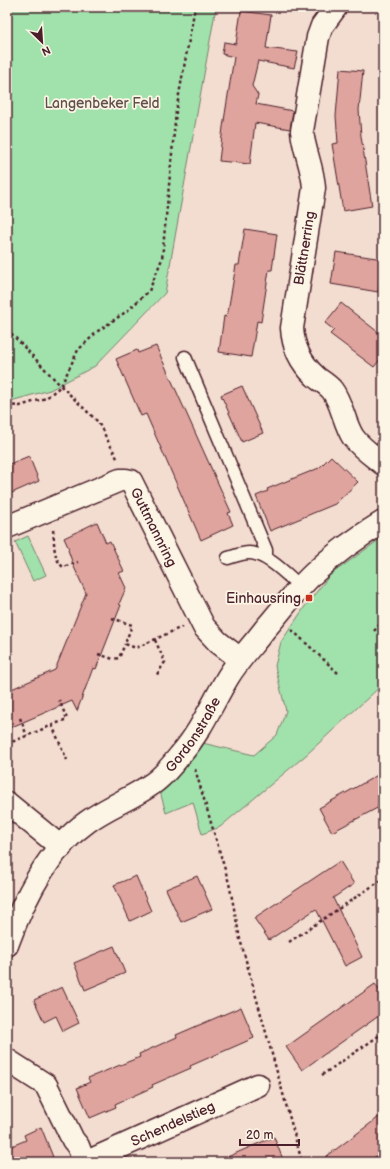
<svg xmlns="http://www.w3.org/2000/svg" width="390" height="1169" font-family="'Balsamiq Sans',sans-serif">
	<rect width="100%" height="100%" fill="#f3ddd0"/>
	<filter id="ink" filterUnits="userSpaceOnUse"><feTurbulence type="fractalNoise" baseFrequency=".025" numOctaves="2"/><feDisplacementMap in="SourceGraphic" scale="8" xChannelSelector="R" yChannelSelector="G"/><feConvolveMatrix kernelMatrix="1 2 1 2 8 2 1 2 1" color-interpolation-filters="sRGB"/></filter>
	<g filter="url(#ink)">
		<path fill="#a1e2ac" stroke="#76806c" d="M7,7H216L165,293L95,366L50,390L7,402Z
			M28,536L46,575L33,581L15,542Z
			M383,537V684L306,755L220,827L202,834L193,802L166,813L159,788L198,742L254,755L277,735L286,711L275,666L281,642L306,605L330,575Z"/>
		<path fill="#dfa49e" stroke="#4a1f2b" d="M241,11L271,15L266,48L298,52L294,68L258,61L252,86L258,95L256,104L293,111L290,129L255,123L250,164L219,161L223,127L234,57L222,54L224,42L236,44Z
			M340,69L363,71L359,110L361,136L372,206L343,211L332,144L338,143L336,116Z
			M245,229L277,234L272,270H269L261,322L257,321L251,357L219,352L224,316L227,317L236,265H239Z
			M336,252L383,259L378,292L331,284Z
			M341,303L383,336V356L374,367L330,334L334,330L325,323Z
			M156,346L231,512L228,513L233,525L201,540L146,414L141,416L116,359L137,350L138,353Z
			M242,386L263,433L242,442L221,395Z
			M29,456L39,481L7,495V465Z
			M331,456L358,482L335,504L270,531L256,496L268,491L267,489L319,468Z
			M97,522L106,543L110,541L124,571L119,573L126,588L119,604L121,605L96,669L93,668L77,711L72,701L7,729V691L55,670L86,593L74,567L68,550L69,549L64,538Z
			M383,772V805L332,832L319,808Z
			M340,861L354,884L333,898L362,957L345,966L316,909L269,940L254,918Z
			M136,876L151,911L130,921L114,885Z
			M197,876L212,909L181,922L166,889Z
			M114,946L125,973L85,990L74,963Z
			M375,984L383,996V1013L302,1070L286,1047Z
			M62,987L79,1023L63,1031L56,1016L44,1022L34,1000Z
			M241,1007L254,1038L190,1066L191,1068L152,1085L153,1087L115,1104L116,1107L90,1118L77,1088L90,1082L88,1078L140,1057L139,1054L177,1037L176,1035Z
			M383,1114V1151L368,1162H319Z
			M41,1127L53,1157L41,1162H7V1148L26,1140L24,1135Z
			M274,1137L284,1162H216L250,1147Z"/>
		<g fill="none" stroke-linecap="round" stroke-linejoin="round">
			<g stroke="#4a1f2b" stroke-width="15">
				<path id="service" d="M185,357L266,550V558
					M228,558C235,556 242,553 249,553C267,553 288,576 301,587"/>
			</g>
			<g stroke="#4a1f2b" stroke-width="25">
				<g id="minor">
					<path d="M336,7L322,26L318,37L302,131C304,151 313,168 314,188L292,328C293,346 301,363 315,376C320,381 327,384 332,390C342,403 344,423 353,437C361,448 373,456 383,464"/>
					<path id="s1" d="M7,527L120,480H126L131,481L204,627L218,642L240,659"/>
					<path d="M7,803L61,847"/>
					<path id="s2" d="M7,945C23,901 47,850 87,822C107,807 131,799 152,784C163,777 173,764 181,754C201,731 213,702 228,677C239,659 253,645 265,629C281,611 295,591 313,574C334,554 358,537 383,522"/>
					<path d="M7,1060L46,1085L73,1140L78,1146L84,1162"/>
					<path id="s3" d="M87,1162L258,1085"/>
				</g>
			</g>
			<path stroke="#4a1f2b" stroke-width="2.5" stroke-dasharray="3 3" stroke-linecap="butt" d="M7,329L61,386L98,422L118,460
				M7,405L20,406L46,398L61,386L78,350L98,331L127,311L149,291L162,259L176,111L195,7
				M53,530C55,543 52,557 63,567L78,562
				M112,618L132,625L125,644L136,648L182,627
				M292,630L338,673
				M374,631L383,621
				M155,640L165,662L156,676
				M98,654L113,659L119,658L125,644
				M20,718L27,736
				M52,725L67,760
				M7,744L67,719L59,700
				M195,769L229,883L240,939L302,1162
				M289,942L383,879
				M322,1075L383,1033"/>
			<use href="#service" stroke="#fcf5e5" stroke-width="12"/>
			<use href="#minor" stroke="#fcf5e5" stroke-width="22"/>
		</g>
	</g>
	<rect fill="#c8321e" stroke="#fcf5e5" stroke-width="1.5" x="305" y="594" width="8" height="8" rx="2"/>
	<g text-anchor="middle" stroke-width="3.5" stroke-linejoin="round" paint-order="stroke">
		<g font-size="14" fill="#60504b" stroke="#fcf5e5">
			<text x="102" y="108">Langenbeker Feld</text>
		</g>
		<g font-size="14" fill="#4a1f2b" stroke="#fcf5e5">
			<text transform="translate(304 248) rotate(-81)" y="5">Blättnerring</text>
			<text dy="5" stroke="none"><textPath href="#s1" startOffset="185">Guttmannring</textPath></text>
			<text dy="5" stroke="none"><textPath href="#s2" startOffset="289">Gordonstraße</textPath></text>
			<text dy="5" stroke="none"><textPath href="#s3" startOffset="94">Schendelstieg</textPath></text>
		</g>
		<g font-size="14" fill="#4a1f2b" stroke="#fcf5e5" text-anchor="end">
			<text x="301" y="603">Einhausring</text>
		</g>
	</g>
	<rect width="390" height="1169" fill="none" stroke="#fcf5e5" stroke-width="24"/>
	<rect x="12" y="12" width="366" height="1145" fill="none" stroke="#4a1f2b" stroke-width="1.5" filter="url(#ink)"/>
	<g transform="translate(42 42) rotate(155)" stroke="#fcf5e5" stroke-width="3" paint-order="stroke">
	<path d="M0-3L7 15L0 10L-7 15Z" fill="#4a1f2b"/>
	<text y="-6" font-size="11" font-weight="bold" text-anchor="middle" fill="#4a1f2b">N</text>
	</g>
	<path d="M240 1139v6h59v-6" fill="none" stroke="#4a1f2b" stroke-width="2"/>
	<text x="246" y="1139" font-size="12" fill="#4a1f2b" stroke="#fcf5e5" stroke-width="3" paint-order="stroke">20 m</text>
</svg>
